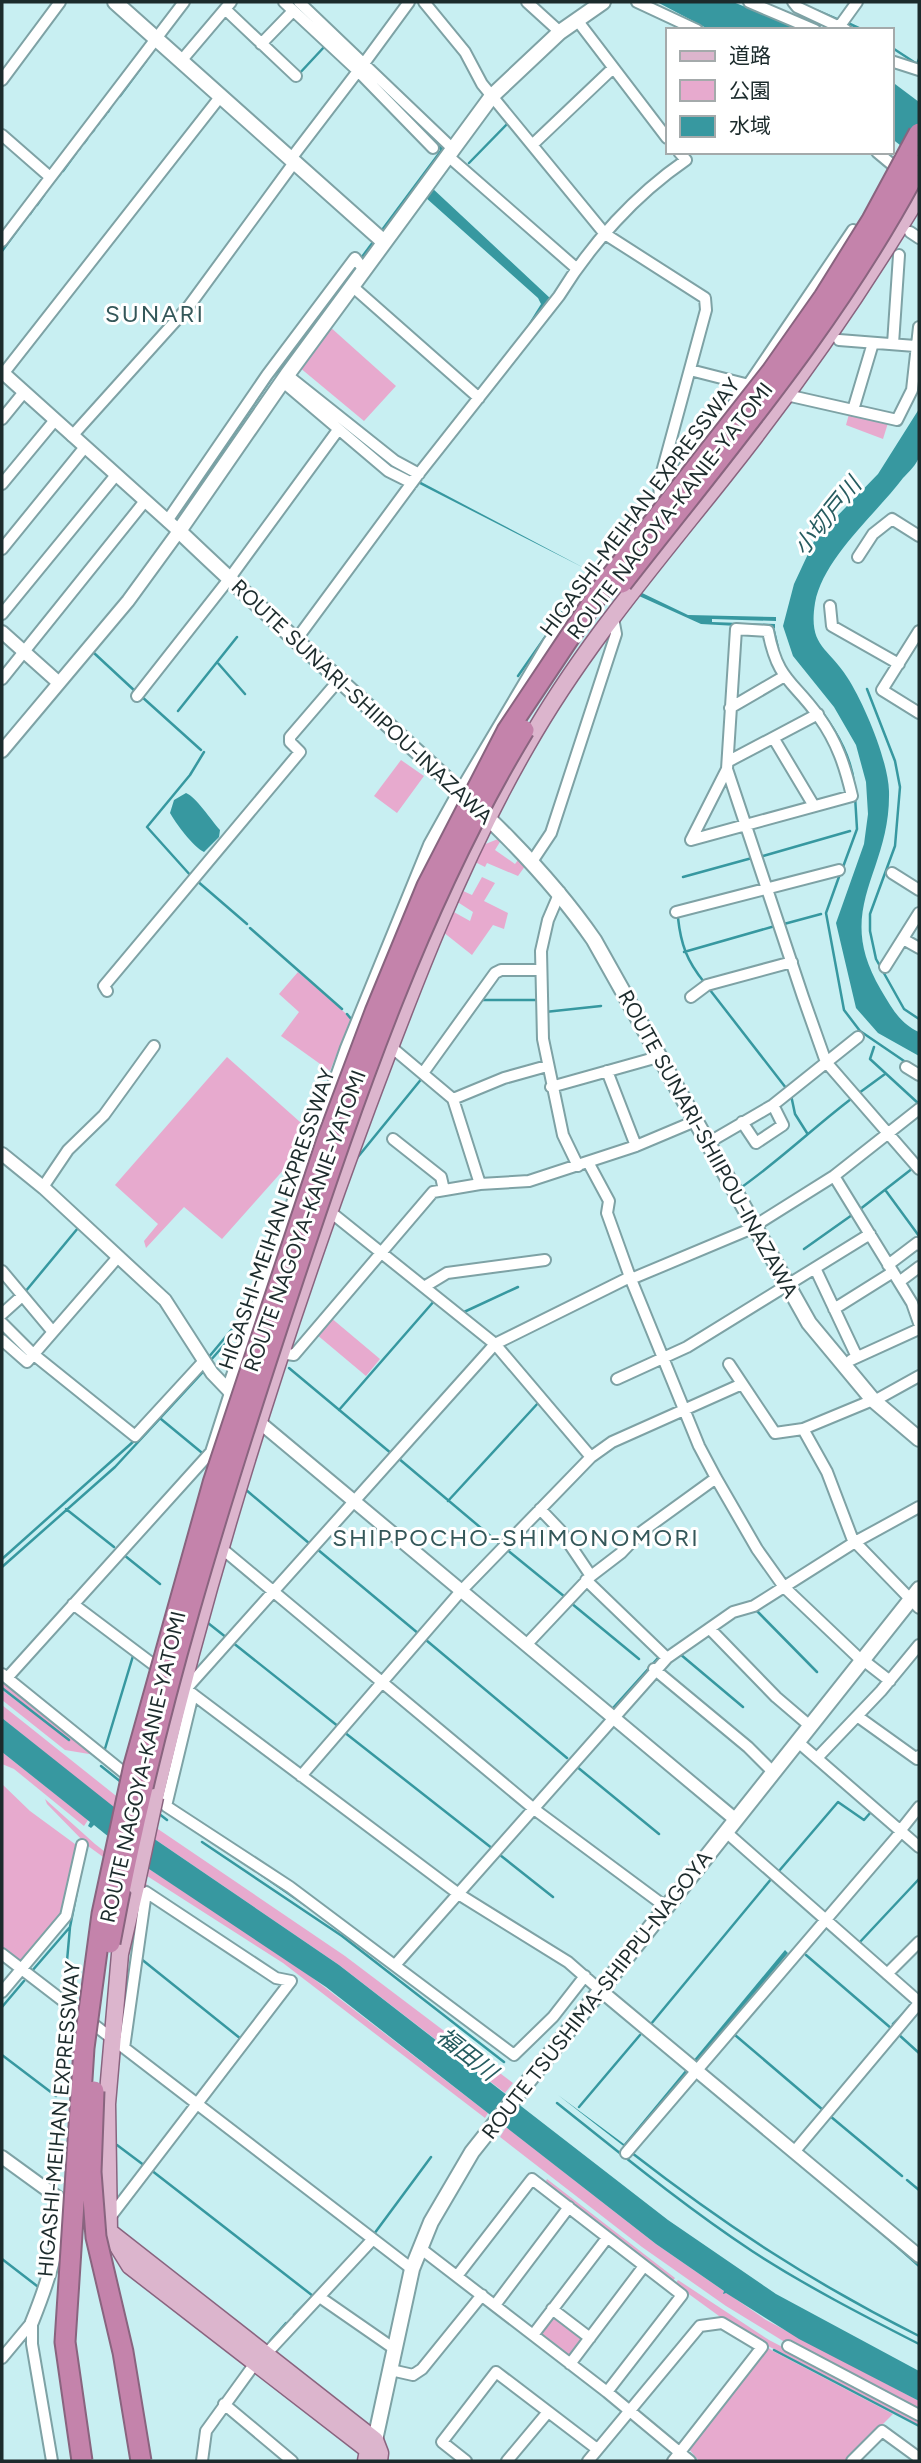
<svg xmlns="http://www.w3.org/2000/svg" width="921" height="2463" font-family="Figtree,'Noto Sans JP',sans-serif">
	<rect width="100%" height="100%" fill="#c8eff2"/>
	<path fill="#e7aace" d="M329,326L396,386L364,421L299,367Z
		M849,414L888,423L883,439L846,425Z
		M401,760L424,776L397,813L374,796Z
		M503,837L495,850L515,864L521,856L528,862L518,876L487,863L485,867L475,862L483,845Z
		M482,877L495,883L484,901L508,913L504,929L493,925L472,955L443,932L452,911L470,921L473,912L456,901L461,890L472,895Z
		M298,972L351,1018L330,1071L281,1036L299,1012L279,994Z
		M227,1057L309,1130L302,1149L222,1239L184,1207L146,1248L144,1241L158,1224L115,1185Z
		M330,1317L380,1359L366,1376L316,1334Z
		M2,1680L95,1755L65,1750L2,1700V1690L69,1740L2,1687Z
		M2,1705L120,1799L117,1811L2,1718Z
		M2,1752L88,1820L84,1826L14,1769L2,1764Z
		M2,1784L30,1811L79,1847L66,1910L21,1963L2,1952Z
		M45,1799L95,1844L167,1900L283,1976L157,1896L88,1846L47,1804Z
		M155,1827L345,1956L513,2083L505,2093L339,1965L153,1838Z
		M146,1867L288,1959L488,2113L485,2118L283,1963L144,1874Z
		M506,2127L656,2244L766,2320L919,2401V2413L783,2341L726,2306L642,2247L500,2137Z
		M547,2179L675,2278L672,2282L545,2183Z
		M678,2280L769,2340L919,2418V2425L768,2346L719,2316L675,2284Z
		M555,2315L582,2336L583,2340L572,2354L567,2356L541,2336L539,2332Z
		M767,2347L773,2351L893,2414L846,2461H699L688,2448Z"/>
	<path fill="#3798a0" d="M287,2H294L363,65L446,150L388,224L290,360L288,359V363L274,377L178,519L195,488L271,377L440,150L360,69Z
		M657,2H733L804,30H710Z
		M891,81L919,102V160L891,138Z
		M431,187L551,299L524,331L541,304L538,298L425,197Z
		M289,381L391,466L586,569L390,469Z
		M919,409C919,423 921,444 919,457C917,464 908,473 903,478C877,513 823,558 815,603C808,647 828,647 847,677C864,703 888,760 889,791C891,874 832,907 881,990C892,1008 899,1023 919,1032V1056L878,1033L856,1008L836,923L864,844L868,814L866,782L856,745L834,707L793,656L783,626L794,584L815,539L878,474Z
		M640,592L688,615L776,617V621L712,619V622L775,624V628L701,624L639,596Z
		M186,793C196,797 211,820 220,830L219,837L204,852C193,847 175,822 170,813L174,800Z
		M2,1718L153,1838L339,1965L668,2220L776,2294L919,2371V2401L799,2339L726,2293L723,2294L724,2291L656,2244L326,1987L146,1867L94,1825L91,1828L88,1826L90,1822L2,1752Z
		M785,1950L788,1953L626,2148L558,2095L624,2144Z"/>
	<g fill="none" stroke-linecap="round" stroke-linejoin="round">
		<path stroke="#3798a0" stroke-width="2.5" d="M818,11L839,20
			M850,24L863,30
			M891,47L917,64L919,59
			M298,75L325,46
			M120,96L146,61
			M108,112L112,105
			M103,118L106,114
			M96,126L99,123
			M91,133L94,130
			M84,143L87,139
			M79,149L80,148
			M469,163L510,121
			M63,171L76,153
			M55,180L60,174
			M37,205L44,195
			M30,214L34,208
			M2,251L27,217
			M773,627L778,648
			M94,653L136,692
			M217,662L245,694
			M518,676L587,577
			M867,689L895,761L900,787L895,846L870,914V931L876,959L904,1009L919,1019
			M805,691C828,717 850,748 854,783
			M141,696L201,750
			M178,711L237,637
			M763,856L850,831
			M843,867L857,829L855,796
			M840,874L826,913L844,1010L860,1031L907,1063
			M191,876L147,827L190,775L204,752
			M683,877L752,858
			M196,880L247,924
			M678,918C681,945 687,961 704,982
			M784,924L821,914
			M250,928L342,1009
			M684,952L775,926
			M710,990L786,1088
			M482,1000H537
			M545,1012L601,1006
			M347,1014L352,1020
			M874,1047L870,1059L919,1104
			M324,1092L336,1062
			M859,1093L885,1074
			M791,1095L795,1114L807,1133
			M306,1142L317,1113
			M357,1158L423,1077
			M295,1173L301,1158
			M739,1189C779,1161 813,1128 851,1099
			M886,1191L919,1236
			M859,1210L913,1168
			M804,1249L852,1215
			M25,1292L78,1228
			M464,1312L518,1287
			M2,1332L8,1338
			M208,1358L243,1316
			M210,1361L240,1327
			M289,1368L392,1454
			M339,1410L435,1300
			M161,1419L201,1452
			M398,1458L500,1544
			M245,1489L310,1544
			M448,1501L539,1402
			M66,1509L114,1547
			M317,1549L419,1634
			M506,1549L565,1597
			M124,1555L160,1584
			M2,1559L134,1441
			M2,1567L115,1467L202,1373
			M571,1603L639,1659
			M756,1610L817,1672
			M208,1623L227,1638
			M426,1640L567,1758
			M232,1642L339,1727
			M680,1654L743,1707
			M2,1688L69,1740
			M613,1708L658,1658
			M344,1732L493,1849
			M104,1752L133,1656
			M101,1766L121,1782
			M576,1766L659,1834
			M158,1813L167,1820
			M202,1842L342,1936L504,2062
			M500,1855L553,1897
			M253,1869L305,1905
			M779,1871L838,1802L864,1820L871,1812
			M859,1943L919,1879
			M806,1955L892,2029
			M140,1958L241,2039
			M32,1971L70,1927L79,1881
			M64,1995L70,1927
			M2,2007L24,1981
			M651,2024L772,1878
			M893,2024L904,2013
			M898,2034L919,2053
			M735,2035L823,2110
			M2,2055L56,2096
			M557,2103C621,2154 684,2206 752,2251C806,2286 862,2315 919,2344
			M579,2107L640,2035
			M830,2116L902,2176
			M117,2145L145,2166
			M632,2153C726,2226 813,2283 919,2336
			M151,2170L313,2296
			M907,2180L919,2190
			M374,2234L431,2157
			M883,2234L919,2266
			M2,2259L37,2286
			M294,2315L316,2293
			M270,2341L286,2323
			M774,2350L919,2426
			M2,2460L3,2461"/>
		<g stroke="#7ea2a5" stroke-width="14">
			<path id="minor" d="M284,2L358,71L290,160
				M299,2L453,149
				M424,2L465,52L482,84L605,234L705,298L706,310L659,483L660,498L594,578L548,643L460,791
				M527,2L560,32
				M637,2L697,30
				M749,2L815,30
				M793,2L797,7L846,30
				M225,9L296,76
				M577,20L667,138
				M839,27L857,2
				M261,44L293,11
				M181,61L231,2
				M891,61L919,70
				M365,62L409,2
				M358,71L433,148
				M2,80L60,2
				M2,135L50,177
				M532,145L612,69
				M877,152L919,187
				M448,156L576,268
				M910,232L919,238
				M2,241L184,2
				M352,286L479,398
				M839,340L915,346
				M893,344L899,255
				M690,370L753,386
				M3,374L220,97
				M287,375L395,461L419,474
				M283,382L388,471L412,483
				M782,394L897,420L912,390L919,327
				M853,410L873,343
				M2,419L24,392
				M72,436L189,306L293,164
				M2,484L55,420
				M660,498L748,385L853,230
				M167,521L267,375L355,258L364,270
				M2,549L85,447
				M858,557L873,534L892,519L919,536
				M830,606L832,626L899,664
				M2,614L116,475
				M919,631L882,690L919,713
				M296,640L417,476L559,296C591,244 635,195 686,160L679,152
				M2,679L145,501
				M137,696L229,579L338,430
				M730,708L783,677
				M774,739L814,806
				M729,761L818,714
				M727,769L691,840L852,796C845,766 837,742 819,717C793,680 778,682 768,631L736,629L727,769L803,997L826,1062L919,1169
				M533,860L551,833L616,634L613,618
				M892,873L919,890
				M560,892L548,920L541,951L543,1039L563,1135L578,1166
				M676,912L839,870
				M903,939L919,948
				M885,967L919,913
				M107,991L104,986L300,752L290,742V737L339,680
				M691,997L707,985L792,962
				M390,1046L453,1099L504,1078L547,1066
				M906,1067L919,1075
				M607,1071L636,1146
				M423,1073L495,973L501,970H540
				M551,1087L658,1057
				M453,1099L480,1184
				M742,1122L756,1143L783,1125L773,1105
				M393,1139L441,1177L444,1190
				M706,1144L773,1105L858,1037
				M588,1162L609,1201L607,1213L630,1277L699,1446L716,1478L757,1549L784,1587L862,1661
				M834,1176L912,1303L919,1323
				M43,1187L68,1150L104,1115L154,1046
				M328,1210L495,1344L591,1457
				M888,1265L917,1243L919,1245
				M815,1268L857,1357
				M2,1271L53,1332
				M631,1279L748,1230L834,1176L919,1109
				M899,1282L919,1267
				M424,1287L447,1273L545,1260
				M834,1309L893,1272
				M2,1314L22,1296
				M2,1323L33,1354L135,1436L204,1361
				M2,1340L27,1362L118,1257
				M280,1353L294,1355L433,1192L480,1184L529,1181L636,1146L693,1122
				M851,1360L919,1329
				M729,1364L775,1433L803,1429L873,1400
				M617,1379L687,1347L870,1234
				M874,1401L919,1376
				M803,1429L827,1472L854,1543
				M855,1542L919,1608
				M220,1547L534,1809L666,1907
				M591,1576L621,1553L640,1533L716,1478
				M586,1580L667,1658
				M73,1604L162,1671
				M710,1629L776,1697L810,1726
				M526,1645L591,1576L560,1530L540,1509
				M863,1660L890,1681
				M654,1669L748,1747L773,1772
				M2,1674L133,1780
				M7,1678L211,1452L230,1393
				M178,1683L460,1895L568,1962L600,1990
				M186,1689L495,1344L630,1277
				M193,1694L166,1806L290,1887L514,2055L553,2017L585,1976
				M857,1716L917,1759L919,1756
				M798,1742L919,1847
				M817,1758L881,1691L919,1645
				M301,1776L461,1591L591,1457L612,1442L742,1384
				M900,1831L919,1807
				M726,1832L919,2002
				M2,1954L412,2269
				M396,1964L667,1658L733,1612L754,1606L855,1542L919,1507
				M887,1974L919,1942
				M2,1992L66,1916L82,1845
				M794,2152L919,2003
				M626,2153L901,1832
				M108,2220L291,1981L276,1978L146,1892L124,2048
				M420,2248L607,2392L690,2461
				M457,2276L532,2179L682,2295L607,2392
				M321,2298L396,2350
				M495,2305L569,2207
				M552,2309L590,2338
				M32,2322V2344L52,2461
				M533,2335L607,2238
				M788,2346L919,2415
				M266,2354L373,2239
				M2,2358L32,2322
				M570,2364L644,2266
				M391,2370L413,2375L422,2369L482,2295
				M224,2404L292,2461
				M202,2461L206,2431L256,2362
				M466,2461L442,2442L496,2372L597,2449
				M507,2461L548,2412
				M588,2461L700,2326L722,2323L762,2347L673,2461
				M852,2461L882,2431L919,2458"/>
		</g>
		<g stroke="#7ea2a5" stroke-width="16">
			<path id="tertiary" d="M2,372L179,531L128,601L2,751
				M2,632L59,683
				M2,1154L44,1188L165,1300L212,1373L258,1421L736,1820
				M228,1390L347,1048L430,845L460,791
				M600,1990L919,2256
				M2,2157L79,2213
				M32,2322C48,2282 60,2246 61,2203"/>
		</g>
		<g stroke="#7ea2a5" stroke-width="18">
			<path id="secondary" d="M115,2L384,242
				M603,2L560,32L492,96L287,375L179,531C252,601 327,668 401,737C471,801 540,862 594,940L809,1323L873,1400L919,1439
				M370,2447L375,2440L412,2269L431,2222L472,2152L919,1589"/>
		</g>
		<g stroke="#89647f" stroke-width="19">
			<path id="primary" d="M155,1797C210,1562 283,1334 367,1108C413,985 461,859 527,745C582,648 655,563 724,476C795,387 860,293 919,195
				M136,1886L120,1954L107,2104L109,2232L130,2266L368,2450L366,2461
				M111,2233L375,2440L380,2453L379,2461"/>
		</g>
		<use href="#minor" stroke="#fff" stroke-width="10"/>
		<use href="#tertiary" stroke="#fff" stroke-width="12"/>
		<use href="#secondary" stroke="#fff" stroke-width="14"/>
		<use href="#primary" stroke="#dcb5cd" stroke-width="16"/>
		<g stroke="#89647f" stroke-width="19" stroke-linecap="butt">
			<path id="primary-bridge" d="M136,1886L155,1797"/>
		</g>
		<g stroke="#89647f" stroke-width="23" stroke-linecap="butt">
			<path id="motorway-bridge" d="M622,583C728,447 839,318 919,165
				M110,1943C151,1719 220,1499 292,1283C355,1095 421,900 524,730
				M94,2091L91,2172L96,2237L123,2352L141,2461
				M82,2461L65,2342L84,2048L102,1914L134,1765L213,1483L328,1137L375,1012L427,886L507,731L605,584L772,371L824,297L872,220L919,133"/>
		</g>
		<use href="#primary-bridge" stroke="#dcb5cd" stroke-width="16"/>
		<use href="#motorway-bridge" stroke="#c483ab" stroke-width="19"/>
	</g>
	<g text-anchor="middle" stroke-width="6" stroke-linejoin="round" paint-order="stroke">
		<g font-size="21" fill="#1c2b2c" stroke="#fff">
			<text transform="translate(640 507) rotate(-53)" y="7">HIGASHI-MEIHAN EXPRESSWAY</text>
			<text transform="translate(670 511) rotate(-52)" y="7">ROUTE NAGOYA-KANIE-YATOMI</text>
			<text transform="translate(362 702) rotate(43)" y="7">ROUTE SUNARI-SHIIPOU-INAZAWA</text>
			<text transform="translate(708 1144) rotate(61)" y="7">ROUTE SUNARI-SHIIPOU-INAZAWA</text>
			<text transform="translate(277 1219) rotate(-71)" y="7">HIGASHI-MEIHAN EXPRESSWAY</text>
			<text transform="translate(305 1221) rotate(-70)" y="7">ROUTE NAGOYA-KANIE-YATOMI</text>
			<text transform="translate(143 1767) rotate(-77)" y="7">ROUTE NAGOYA-KANIE-YATOMI</text>
			<text transform="translate(597 1995) rotate(-52)" y="7">ROUTE TSUSHIMA-SHIPPU-NAGOYA</text>
			<text transform="translate(59 2119) rotate(-85)" y="7">HIGASHI-MEIHAN EXPRESSWAY</text>
		</g>
		<g font-size="23" font-style="italic" fill="#265c60" stroke="#fff">
			<text transform="translate(827 516) rotate(-51)" y="8">小切戸川</text>
			<text transform="translate(467 2054) rotate(38)" y="8">福田川</text>
		</g>
		<g font-size="24" letter-spacing="2" fill="#345759" stroke="#fff">
			<text x="155" y="322">SUNARI</text>
			<text x="516" y="1546">SHIPPOCHO-SHIMONOMORI</text>
		</g>
	</g>
	<rect width="921" height="2463" fill="none" stroke="#1c2b2c" stroke-width="7"/>
	<rect x="666" y="28" width="228" height="126" fill="#ffffff" stroke="#a4aaab" stroke-width="2"/>
	<rect x="680" y="51" width="35" height="10" fill="#dcb5cd" stroke="#a4aaab" stroke-width="2"/>
	<text x="729" y="63" font-size="21" fill="#1c2b2c">道路</text>
	<rect x="680" y="80" width="35" height="21" fill="#e7aace" stroke="#a4aaab" stroke-width="2"/>
	<text x="729" y="98" font-size="21" fill="#1c2b2c">公園</text>
	<rect x="680" y="116" width="35" height="21" fill="#3798a0" stroke="#a4aaab" stroke-width="2"/>
	<text x="729" y="133" font-size="21" fill="#1c2b2c">水域</text>
</svg>
